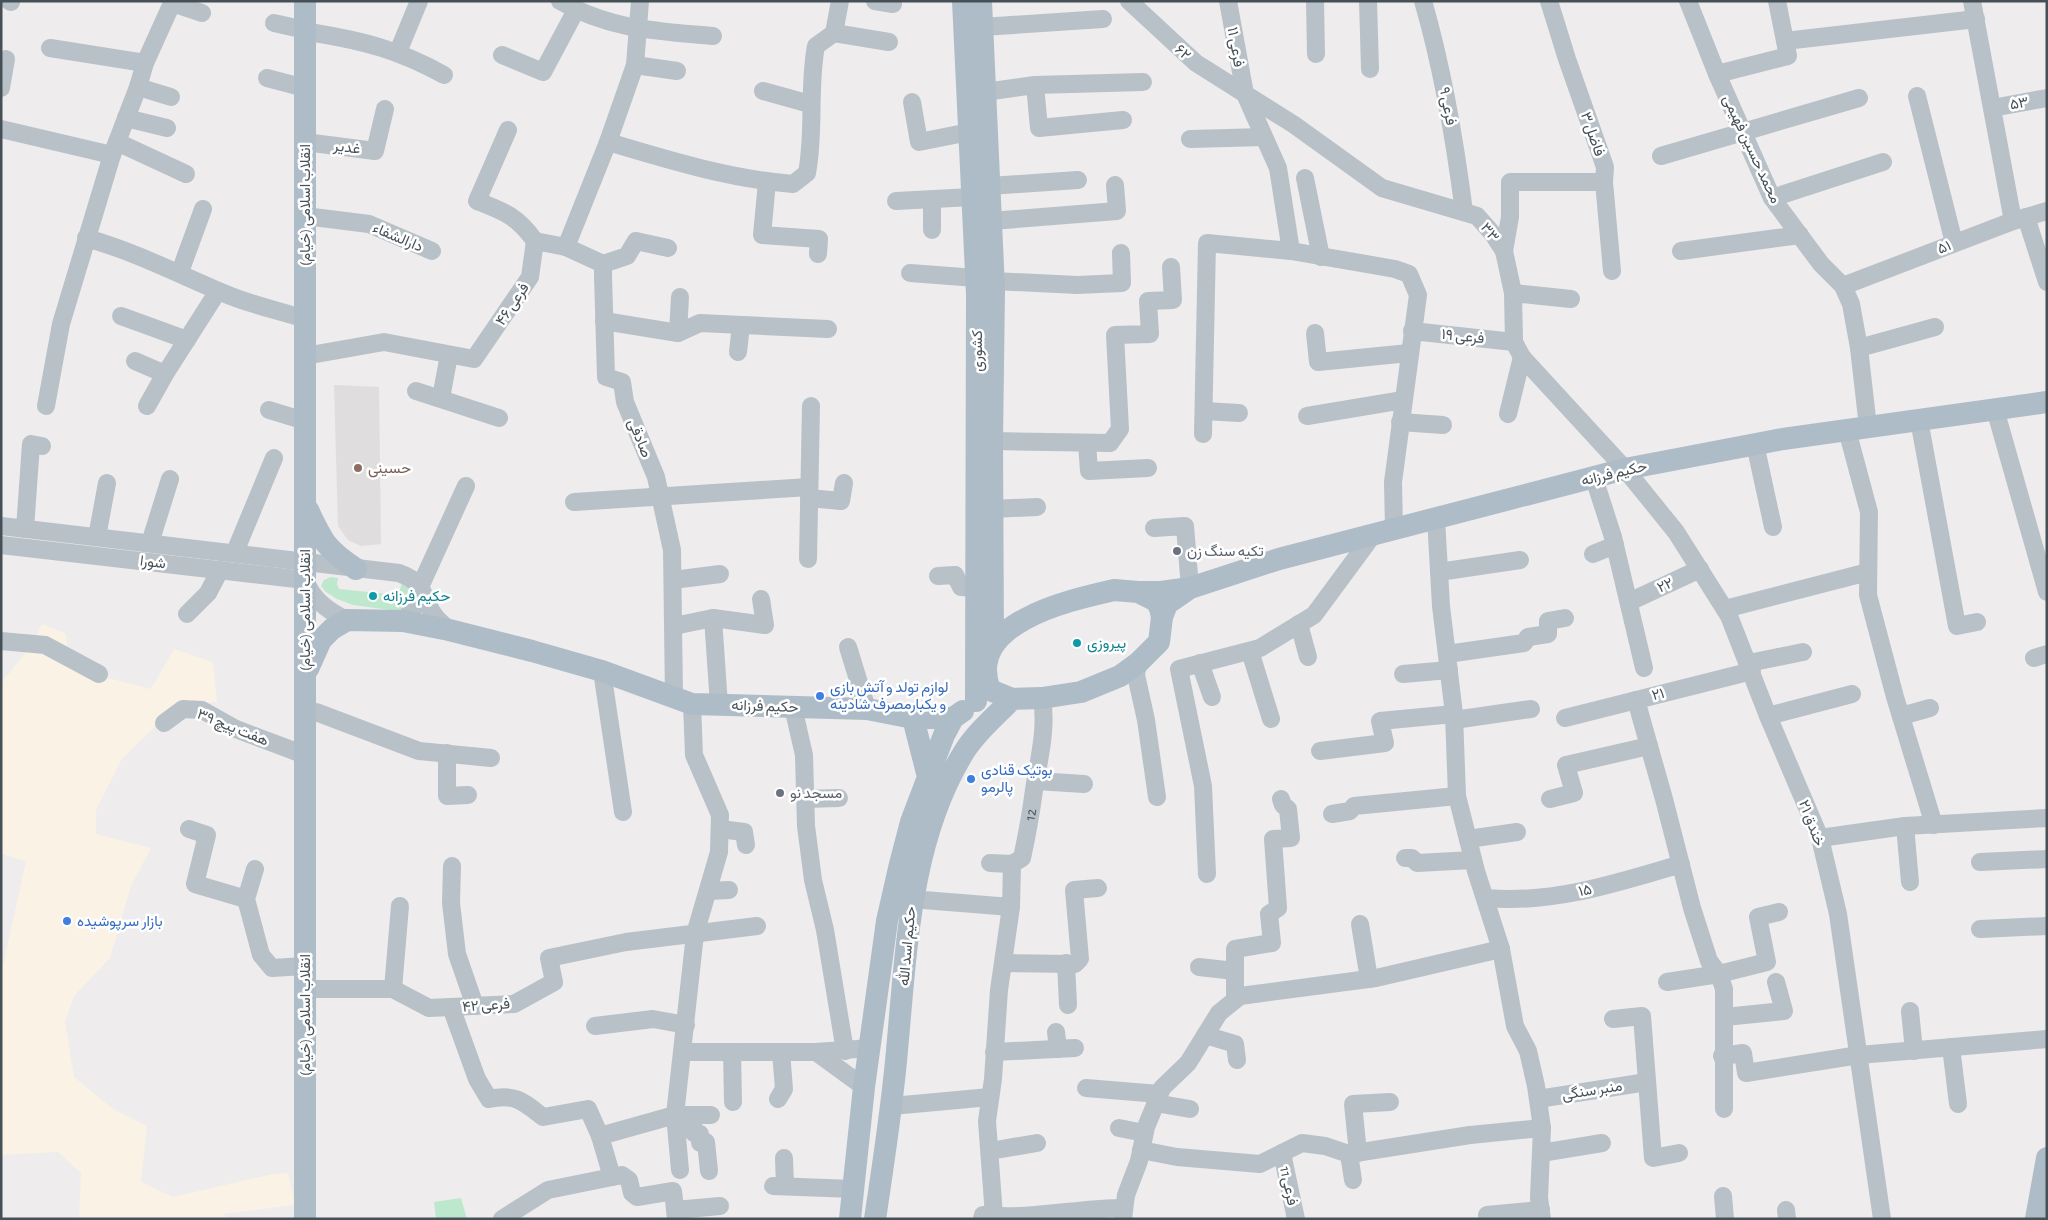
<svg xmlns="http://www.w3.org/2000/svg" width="2048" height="1220" font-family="'Alegreya Sans',Vazirmatn,sans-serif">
	<rect width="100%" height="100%" fill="#eeecec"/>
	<path fill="#f9f2e5" d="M42,624L66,634L68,658L108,678L151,689L174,649L213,662L217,702H180L122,759L96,810V834L151,848L131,886L110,958L74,996L65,1022L74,1077L113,1109L147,1126L141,1182L173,1197L268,1175L288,1173L295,1205L223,1214L228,1219H79L81,1173L58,1152L1,1155V974L26,861L1,854V683L32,645Z"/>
	<path fill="#dfdddd" d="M334,385L379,387L381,544L361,546L348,540L338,526Z"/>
	<path fill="#bee8cd" d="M331,577L338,578L337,584L339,589L398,595L402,583L411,587L413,593L407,606L398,611L353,605L337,599L326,592L321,586L324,580Z
		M461,1198L467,1219H436L434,1202Z"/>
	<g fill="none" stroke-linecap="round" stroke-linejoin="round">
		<g stroke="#b8c1c7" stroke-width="18">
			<path d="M9,1L11,2"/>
			<path d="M560,1C611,30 657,31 713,36"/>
			<path d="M875,1L893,4"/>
			<path d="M1129,1L1196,63L1293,124L1382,188L1477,216L1493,234L1504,251L1513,293L1514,342L1522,357L1625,469L1676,532L1729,616L1768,716L1820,838L1838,914L1882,1219"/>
			<path d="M1228,1L1245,94L1278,168L1291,251"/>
			<path d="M1315,1L1316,54"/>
			<path d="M1368,1L1370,69"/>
			<path d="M1423,1C1443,70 1455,141 1464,212"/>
			<path d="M1549,1L1567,59L1605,167L1604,182L1612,271"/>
			<path d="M1688,1L1717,74L1772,198L1821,264L1843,286L1851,304L1859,348L1868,427"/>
			<path d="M1972,1L2013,221"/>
			<path d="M172,3L202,13"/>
			<path d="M274,23L305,30"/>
			<path d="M982,27L1103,19"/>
			<path d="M315,33C364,41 399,50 444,75"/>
			<path d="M834,33L889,42"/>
			<path d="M1785,41L1976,19"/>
			<path d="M50,48L145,63"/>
			<path d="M398,52L419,1"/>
			<path d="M502,55L543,72L576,10"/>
			<path d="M635,65L677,71"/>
			<path d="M1717,74L1788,56L1777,1"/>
			<path d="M267,78L305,88"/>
			<path d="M1035,85L1039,128L1123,120"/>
			<path d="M138,87L171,97"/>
			<path d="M1,88L6,59"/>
			<path d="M763,91L810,104"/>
			<path d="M985,92L1035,85L1143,82"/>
			<path d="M1917,96L1954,243"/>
			<path d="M912,102L919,142L969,132"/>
			<path d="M1992,108L2047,98"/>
			<path d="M126,118L167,128"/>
			<path d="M1,129L112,155"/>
			<path d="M508,130L477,201C505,212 517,216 535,241"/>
			<path d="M1190,139L1264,137"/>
			<path d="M117,142L186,174"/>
			<path d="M305,142L375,151L385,109"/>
			<path d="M608,142C668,160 730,179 793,184L807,173C815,131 808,88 816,46L834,33L840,1"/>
			<path d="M1661,156L1859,98"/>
			<path d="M1305,178L1321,257"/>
			<path d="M767,182L762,235L819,239L818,254"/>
			<path d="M990,186L1078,180"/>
			<path d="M1772,198L1883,162"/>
			<path d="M932,200V230"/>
			<path d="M896,201L972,197"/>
			<path d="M305,216L369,224L432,251"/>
			<path d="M2026,217L2047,282"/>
			<path d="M991,221L1117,211L1115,185"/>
			<path d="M86,238C133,251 176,273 221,292C247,304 277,310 305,319"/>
			<path d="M566,247L603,264"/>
			<path d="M668,248L636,241L627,256L603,264V276L606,377L622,382L625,402L656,477L672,550L674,697"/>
			<path d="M1504,251L1510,217V182H1604"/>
			<path d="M1681,251L1800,235"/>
			<path d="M180,272L203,209"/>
			<path d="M910,273L976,278"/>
			<path d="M994,281L1077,285L1122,283L1121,253"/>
			<path d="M1843,286L2013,221L2047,211"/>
			<path d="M1513,293L1571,299"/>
			<path d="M121,316L187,340"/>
			<path d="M604,321L678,333L700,323L828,329"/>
			<path d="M1412,331L1514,342"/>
			<path d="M678,333L680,297"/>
			<path d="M1315,333L1318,362L1409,353"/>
			<path d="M1859,348L1935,327"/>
			<path d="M738,352L741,325"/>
			<path d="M305,356L384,342L474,359L530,277L535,241L566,247L608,142L635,65L640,1"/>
			<path d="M135,361L165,374"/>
			<path d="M416,391L499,418"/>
			<path d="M441,398L449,355"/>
			<path d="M46,406L61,324L112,155L138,87L145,63L173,1"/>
			<path d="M147,406L165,374L218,291"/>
			<path d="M1995,409L2047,592"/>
			<path d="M269,410L305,421"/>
			<path d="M1204,411L1239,413"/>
			<path d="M1508,414L1522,357"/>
			<path d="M1307,416L1403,400"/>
			<path d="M1919,420L1957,626L1977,622"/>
			<path d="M1400,422L1443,425"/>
			<path d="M1847,430L1869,512L1868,595L1895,697L1934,825"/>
			<path d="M1203,434L1207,243L1291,251L1395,269L1409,274L1418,295L1393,482L1394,529"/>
			<path d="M992,441L1110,443L1120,429L1115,335L1150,334L1148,301L1173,300L1171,267"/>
			<path d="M1087,443L1089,471L1148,468"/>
			<path d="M1755,444L1773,527"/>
			<path d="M1594,478L1613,537L1644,668"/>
			<path d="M809,498L841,501L844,483"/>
			<path d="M574,502L809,487"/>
			<path d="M992,509L1037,507"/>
			<path d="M1436,518L1441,606L1454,714L1457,796L1476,871L1501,949L1515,1026L1528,1051L1536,1086L1542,1128L1539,1198L1542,1219"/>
			<path d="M1,526L399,573C430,585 419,596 435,616C439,621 445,626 449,630"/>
			<path d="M1154,528L1185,526L1190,588"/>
			<path d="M25,529L31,444L42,446"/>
			<path d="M97,537L107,483"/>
			<path d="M150,543L170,479"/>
			<path d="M1,545L305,580C313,600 328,611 347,620"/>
			<path d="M235,552L274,458"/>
			<path d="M1593,554L1615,545"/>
			<path d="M808,559L811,406"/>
			<path d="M1439,572L1520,560"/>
			<path d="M938,576L955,575L961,587L976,588"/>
			<path d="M673,580L720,574"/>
			<path d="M1629,602L1700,569"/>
			<path d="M1725,609L1868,572"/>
			<path d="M187,614L208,593L220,570"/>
			<path d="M713,618L719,705"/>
			<path d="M403,621L417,604L420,587L466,486"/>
			<path d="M1299,624L1308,657"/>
			<path d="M674,626L713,618L765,625L761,599"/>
			<path d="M1,641L45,645L99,674"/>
			<path d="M848,647L867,709"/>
			<path d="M1250,651L1271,719"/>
			<path d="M1447,654L1524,643L1528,637L1548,634V621L1565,618"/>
			<path d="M2034,658L2047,654"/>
			<path d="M1138,663L1136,675L1146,720L1157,797"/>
			<path d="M1200,663L1212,697"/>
			<path d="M1749,663L1803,652"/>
			<path d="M602,671L623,812"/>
			<path d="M1403,674L1449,670"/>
			<path d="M1636,700L1664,799L1692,908L1709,961L1719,974L1724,989V1109"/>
			<path d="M793,707L804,755L806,826L813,880L825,930L845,1051"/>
			<path d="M316,712L419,751L491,758"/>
			<path d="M1768,716L1852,694"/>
			<path d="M1901,716L1930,708"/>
			<path d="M1565,718L1752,671"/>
			<path d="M1454,720L1531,709"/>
			<path d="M164,723L183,709L202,710L236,729L305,755"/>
			<path d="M1320,751L1385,743L1380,721L1454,714"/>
			<path d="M447,753V796L468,795"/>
			<path d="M1036,781L1084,784"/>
			<path d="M805,799L839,798"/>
			<path d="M1550,799L1574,793L1566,765L1649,746"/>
			<path d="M1332,814L1350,811L1354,806L1457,796"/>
			<path d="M1905,826L1910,882"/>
			<path d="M189,829L207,835L195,884L246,899"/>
			<path d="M720,829L744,832L746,845"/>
			<path d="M1820,838L1905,826L2047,818"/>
			<path d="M1468,839L1517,832"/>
			<path d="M1405,858H1412L1417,863L1473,860"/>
			<path d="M1980,862L2047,859"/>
			<path d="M990,863L1012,864"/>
			<path id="s1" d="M1012,864L1022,858C1027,835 1031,813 1034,790C1039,758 1047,730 1042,698"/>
			<path d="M452,866L451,903L457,954L475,1006"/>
			<path d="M255,869L246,899L261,955L272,968L305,966"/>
			<path d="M1207,874L1203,786L1179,669L1260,648L1314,615L1373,535"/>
			<path d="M709,891L729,890"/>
			<path d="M1486,898C1553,904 1617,883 1681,864"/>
			<path d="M911,899L1011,907"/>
			<path d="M1360,924L1369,979"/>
			<path d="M1980,929L2047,926"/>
			<path d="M1004,963L1075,964L1080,959L1074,890L1098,888"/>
			<path d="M1066,963L1068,1005"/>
			<path d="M1199,967L1235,971"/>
			<path d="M1667,982L1719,974L1767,962L1758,917L1779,912"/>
			<path d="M305,989H393L429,1008L514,1004L554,982L549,958L626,942L757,926"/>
			<path d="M393,989L400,906"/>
			<path d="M1235,1000V949L1272,943L1269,914L1278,908L1273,839L1291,838L1288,809L1283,805L1281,799"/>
			<path d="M451,1007L477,1079L489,1099C515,1093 524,1102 543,1117L588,1109L600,1136L675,1115H711"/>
			<path d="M1910,1011L1914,1051"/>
			<path d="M1725,1017L1784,1011L1776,982"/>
			<path d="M1613,1019L1642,1016L1653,1158L1679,1153"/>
			<path d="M595,1026L653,1019L686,1025"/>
			<path d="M1056,1032L1058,1049"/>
			<path d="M1205,1035L1235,1044L1237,1060"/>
			<path d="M1951,1047L1958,1104"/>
			<path d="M683,1052H816L871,1048"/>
			<path d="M732,1052L733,1102"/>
			<path d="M816,1052L864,1087"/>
			<path d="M994,1052L1075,1048"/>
			<path d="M1722,1056L1743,1053L1746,1073L1859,1055L2047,1039"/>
			<path d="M1086,1088L1159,1094"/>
			<path d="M778,1099L784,1089L781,1052"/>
			<path d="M1538,1099L1647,1082"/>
			<path d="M1155,1103L1190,1109"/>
			<path d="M892,1106L990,1097"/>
			<path d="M692,1115L694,1133L700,1134V1143L706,1142L709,1171"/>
			<path d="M1119,1128L1144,1133"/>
			<path d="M600,1136L612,1177"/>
			<path d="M1141,1150L1177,1157L1260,1164L1302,1143L1325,1146L1349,1154L1470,1135L1542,1128"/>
			<path d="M990,1151L1037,1143"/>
			<path d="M1282,1153L1296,1219"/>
			<path d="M1358,1153L1353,1104L1390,1102"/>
			<path d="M1541,1153L1602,1143"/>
			<path d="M1349,1154L1353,1180"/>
			<path d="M784,1158L785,1186"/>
			<path d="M680,1170L675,1115L695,934L719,852L720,815L694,755L692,704"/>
			<path d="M773,1186L853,1189"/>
			<path d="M1723,1196L1725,1219"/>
			<path d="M675,1210L720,1206"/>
			<path d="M1786,1210L1787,1219"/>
			<path d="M1487,1215L1541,1210"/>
			<path d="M994,1216L987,1121L993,1079L999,990L1011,907L1012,864"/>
			<path d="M502,1219L548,1190L622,1175L629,1180L632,1193L637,1197L673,1191L676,1219"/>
			<path d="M982,1219L983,1215C1030,1220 1078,1208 1124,1208"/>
			<path d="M1123,1219L1126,1195L1139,1161L1146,1127L1162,1088L1188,1063L1219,1013L1240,996L1376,978L1501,949"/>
		</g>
		<path stroke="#aebcc8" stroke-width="22" d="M963,1L977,294L976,701
			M981,1L994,289L992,441L993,645
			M308,510C323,542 326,549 356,569
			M1190,588L1279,559L1625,469L1783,439L2047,402
			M1114,590L1138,592L1156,601L1160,608L1162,617L1159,642L1138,663L1120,676L1081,692L1042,698L1012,699L990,690C964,623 1070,600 1114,590Z
			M1138,592H1161L1190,588L1167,604L1162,617
			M308,669L321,640L332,629L347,620L403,621L449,630L532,651L602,671L692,704L867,709L913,718H953
			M913,718L928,777
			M305,1219V1
			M850,1219L864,1087L887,921L900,864L911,822L944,735L953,718L963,711
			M875,1219C883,1166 891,1114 896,1061C906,959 908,842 964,752C976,732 996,716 1012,699
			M2036,1219L2047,1158"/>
	</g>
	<circle fill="#8d6e63" stroke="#fff" stroke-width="2" cx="358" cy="468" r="5"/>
	<g fill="#6b7280" stroke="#fff" stroke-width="2">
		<circle cx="1177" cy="551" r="5"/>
		<circle cx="780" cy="793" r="5"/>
	</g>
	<g fill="#0f9aa8" stroke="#fff" stroke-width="2">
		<circle cx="373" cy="596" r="5"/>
		<circle cx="1077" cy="643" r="5"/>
	</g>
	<g fill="#3f7fe0" stroke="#fff" stroke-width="2">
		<circle cx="820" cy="696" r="5"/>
		<circle cx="971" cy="779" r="5"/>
		<circle cx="67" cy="921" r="5"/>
	</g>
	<g text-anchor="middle" stroke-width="5" stroke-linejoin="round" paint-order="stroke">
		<g font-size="15" fill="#465057" stroke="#fff">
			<text transform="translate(1236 47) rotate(80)" y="5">فرعی ۱۱</text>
			<text transform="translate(1183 52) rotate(43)" y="5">۶۲</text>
			<text transform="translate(2019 103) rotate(-10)" y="5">۵۳</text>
			<text transform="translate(1448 106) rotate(79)" y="5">فرعی ۹</text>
			<text transform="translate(1593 134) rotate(71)" y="5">فاضل ۳</text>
			<text transform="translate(347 147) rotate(7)" y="5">غدیر</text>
			<text transform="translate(1752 149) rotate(65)" y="5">محمد حسین فهیمی</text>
			<text transform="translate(305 205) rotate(-90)" y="5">انقلاب اسلامی (خیام)</text>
			<text transform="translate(1490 232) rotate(51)" y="5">۳۳</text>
			<text transform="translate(398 237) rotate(23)" y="5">دارالشفاء</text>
			<text transform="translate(1944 247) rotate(-21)" y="5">۵۱</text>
			<text transform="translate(512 304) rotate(-56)" y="5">فرعی ۴۶</text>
			<text transform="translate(1463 336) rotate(6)" y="5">فرعی ۱۹</text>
			<text transform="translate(977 351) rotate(-90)" y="5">کشوری</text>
			<text transform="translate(640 438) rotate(68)" y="5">صادقی</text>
			<text transform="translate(1614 473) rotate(-13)" y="5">حکیم فرزانه</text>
			<text transform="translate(153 562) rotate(7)" y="5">شورا</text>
			<text transform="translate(1665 585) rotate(-25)" y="5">۲۲</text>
			<text transform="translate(305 610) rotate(-90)" y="5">انقلاب اسلامی (خیام)</text>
			<text transform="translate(1658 694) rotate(-14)" y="5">۲۱</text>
			<text transform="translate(765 706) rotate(2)" y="5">حکیم فرزانه</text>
			<text transform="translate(233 727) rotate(22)" y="5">هفت پیچ ۳۹</text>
			<text dy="5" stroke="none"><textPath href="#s1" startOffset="56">12</textPath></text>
			<text transform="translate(1812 823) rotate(69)" y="5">۲۱ خندق</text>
			<text transform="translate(1585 890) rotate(-13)" y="5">۱۵</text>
			<text transform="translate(907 946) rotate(-85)" y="5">حکیم اسد الله</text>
			<text transform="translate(486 1005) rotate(-4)" y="5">فرعی ۴۲</text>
			<text transform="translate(305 1015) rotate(-90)" y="5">انقلاب اسلامی (خیام)</text>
			<text transform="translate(1592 1090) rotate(-9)" y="5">منبر سنگی</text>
			<text transform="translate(1289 1186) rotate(78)" y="5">فرعی11</text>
		</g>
		<g font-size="15" fill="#785e54" stroke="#fff" text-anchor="start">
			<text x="368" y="473">حسینی</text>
		</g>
		<g font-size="15" fill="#5b616d" stroke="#fff" text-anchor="start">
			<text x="1187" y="556">تکیه سنگ زن</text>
			<text x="790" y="798">مسجد نو</text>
		</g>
		<g font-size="15" fill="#0d838f" stroke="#fff" text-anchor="start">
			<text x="383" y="601">حکیم فرزانه</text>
			<text x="1087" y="648">پیروزی</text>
		</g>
		<g font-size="15" fill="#366cbe" stroke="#fff" text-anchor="start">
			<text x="830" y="692">لوازم تولد و آتش بازی<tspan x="830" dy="17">و یکبارمصرف شادینه</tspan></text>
			<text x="981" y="775">بوتیک قنادی<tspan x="981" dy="17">پالرمو</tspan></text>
			<text x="77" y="926">بازار سرپوشیده</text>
		</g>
	</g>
	<rect width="2048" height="1220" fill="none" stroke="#465057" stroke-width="5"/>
</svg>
